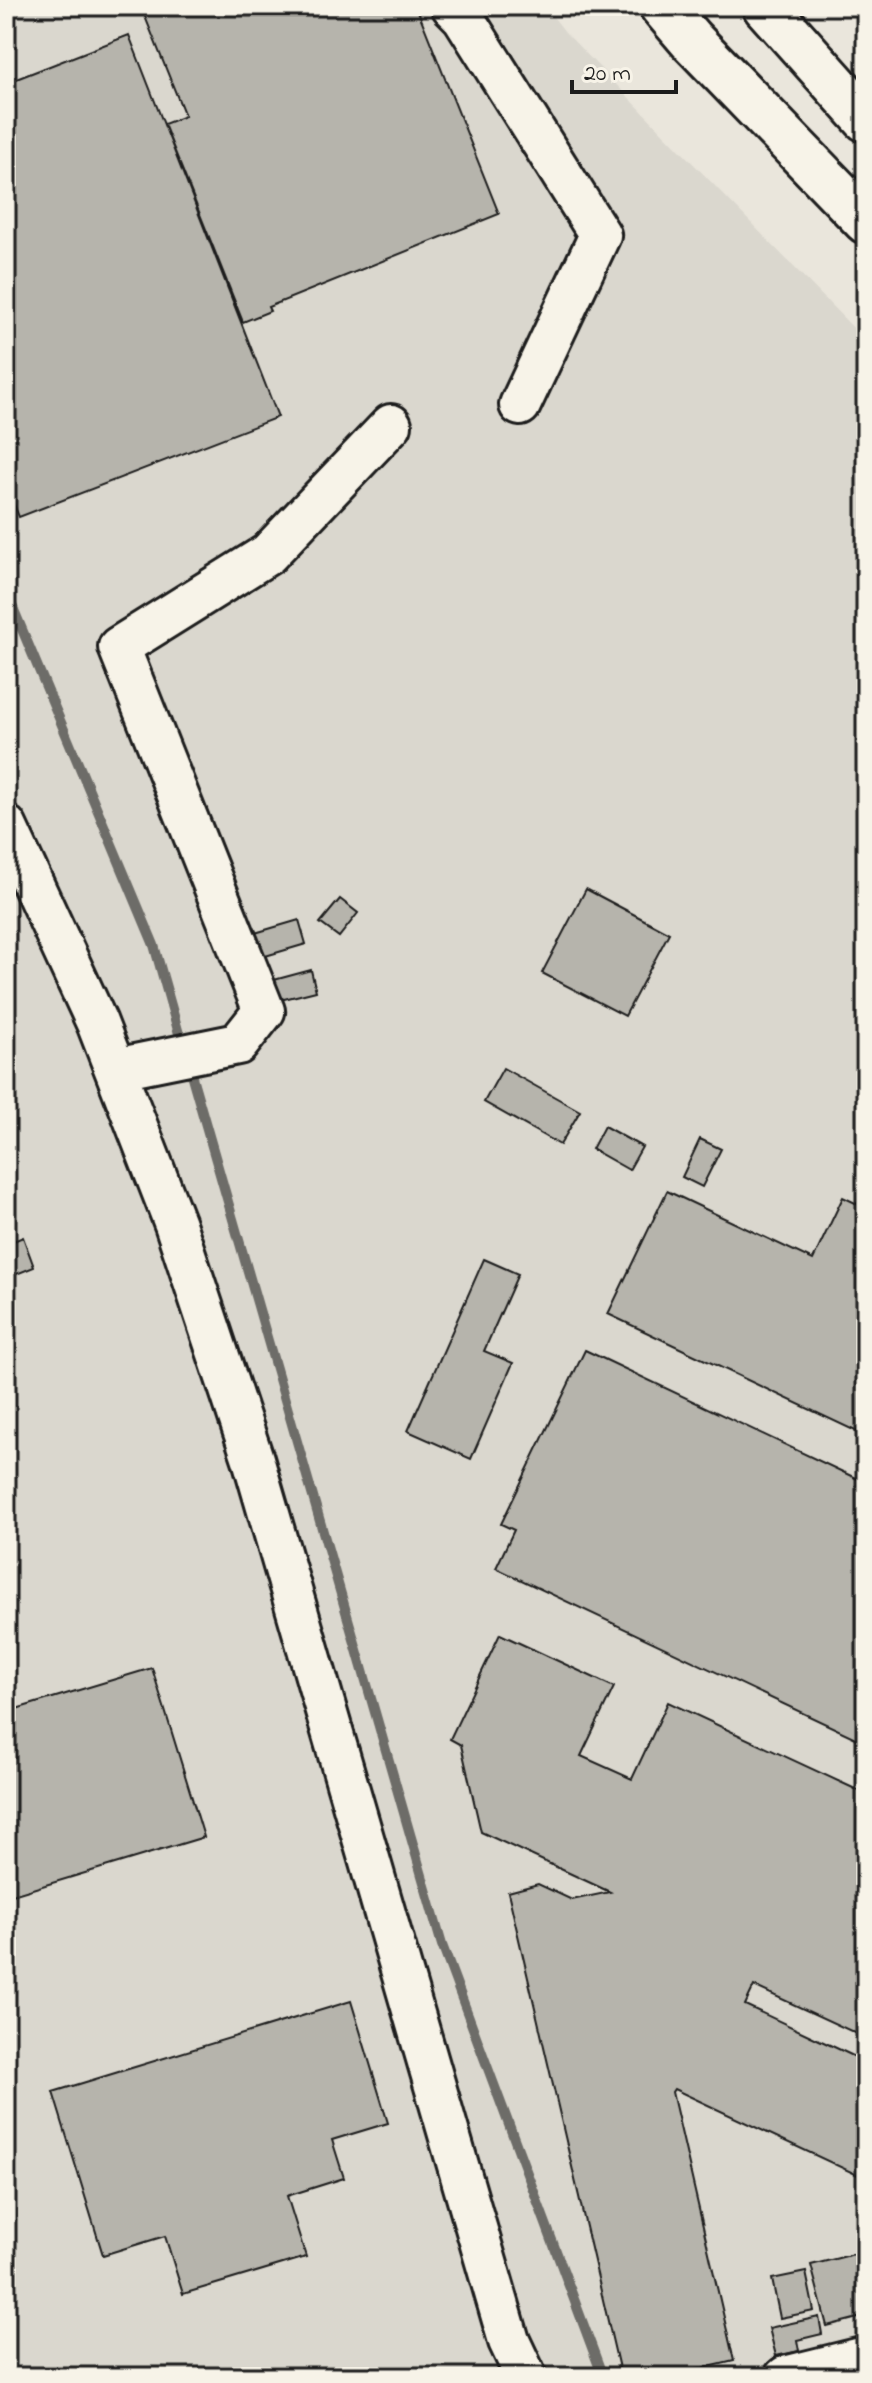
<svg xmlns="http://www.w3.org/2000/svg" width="872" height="2383" font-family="'Indie Flower',sans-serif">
	<rect width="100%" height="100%" fill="#eae6dc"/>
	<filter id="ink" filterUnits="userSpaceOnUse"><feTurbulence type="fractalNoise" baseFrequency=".0125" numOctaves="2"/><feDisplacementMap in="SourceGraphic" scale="16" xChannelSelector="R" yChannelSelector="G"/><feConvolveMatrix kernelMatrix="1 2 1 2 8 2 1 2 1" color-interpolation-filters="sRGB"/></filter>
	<g filter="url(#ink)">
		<path fill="#dad7ce" d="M6,6H545L565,32L866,341V2377H6Z"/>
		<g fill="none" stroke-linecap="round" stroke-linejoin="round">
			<path stroke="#6d6c68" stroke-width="10" d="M6,591L154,945L183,1048
				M188,1063L442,1945L603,2377"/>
		</g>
		<path fill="#b6b4ac" stroke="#1c1c1c" stroke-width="2" d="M148,6H416L499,214L268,307L270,311L243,322L164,124L185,116L142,9Z
			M129,35L278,417L19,517L9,492L6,493V83Z
			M586,889L669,933L625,1016L542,973Z
			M340,899L358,913L339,937L320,923Z
			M299,920L306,944L262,957L255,933Z
			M311,970L316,991L280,1000L274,980Z
			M503,1068L580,1111L560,1145L484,1102Z
			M604,1126L642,1147L629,1170L592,1149Z
			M700,1139L721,1149L702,1187L682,1177Z
			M667,1191L813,1260L843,1197L866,1208V1436L608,1314Z
			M23,1237L34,1267L9,1277L6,1270V1244Z
			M484,1259L518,1274L484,1351L513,1363L471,1459L408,1431Z
			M585,1350L866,1483V1743L496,1568L514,1530L501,1524Z
			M500,1634L614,1687L581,1756L632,1779L668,1702L866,1794V2038L754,1986L745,2005L866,2062V2179L674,2089L672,2092L734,2361L666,2377H621L508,1892L538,1884L572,1900L610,1892L481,1832L461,1745L450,1739Z
			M152,1668L204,1837L6,1897V1712Z
			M351,2001L388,2123L332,2140L344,2178L287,2196L306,2257L183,2294L165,2236L103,2255L53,2092Z
			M6,2190L15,2220L6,2223Z
			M866,2251V2316L827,2326L811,2265Z
			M806,2272L814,2311L780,2318L772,2279Z
			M819,2317L822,2334L797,2340L799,2351L776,2356L769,2328Z"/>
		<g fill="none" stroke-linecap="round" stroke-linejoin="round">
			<g stroke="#1c1c1c" stroke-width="46">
				<path id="minor" d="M452,6L463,17L600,235L520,405
					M6,826L97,1023L175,1224L253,1459L509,2341L526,2377
					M115,1069L238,1044L264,1011L119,647L268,554L391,425
					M785,2377L866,2357"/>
			</g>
			<g stroke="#1c1c1c" stroke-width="50">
				<path id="highway" d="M662,6L691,40L866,221
					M765,6L866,119"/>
			</g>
			<use href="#minor" stroke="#f7f3e8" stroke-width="40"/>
			<use href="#highway" stroke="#f7f3e8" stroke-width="44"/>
		</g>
	</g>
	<rect width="872" height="2383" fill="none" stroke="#f7f3e8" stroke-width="32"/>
	<rect x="16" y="16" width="840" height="2351" fill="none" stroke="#1c1c1c" stroke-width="3" filter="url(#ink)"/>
	<path d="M572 80v12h104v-12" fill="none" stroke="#1c1c1c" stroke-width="4"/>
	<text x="584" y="80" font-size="24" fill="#1c1c1c" stroke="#f7f3e8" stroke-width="6" paint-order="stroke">20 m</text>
</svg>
